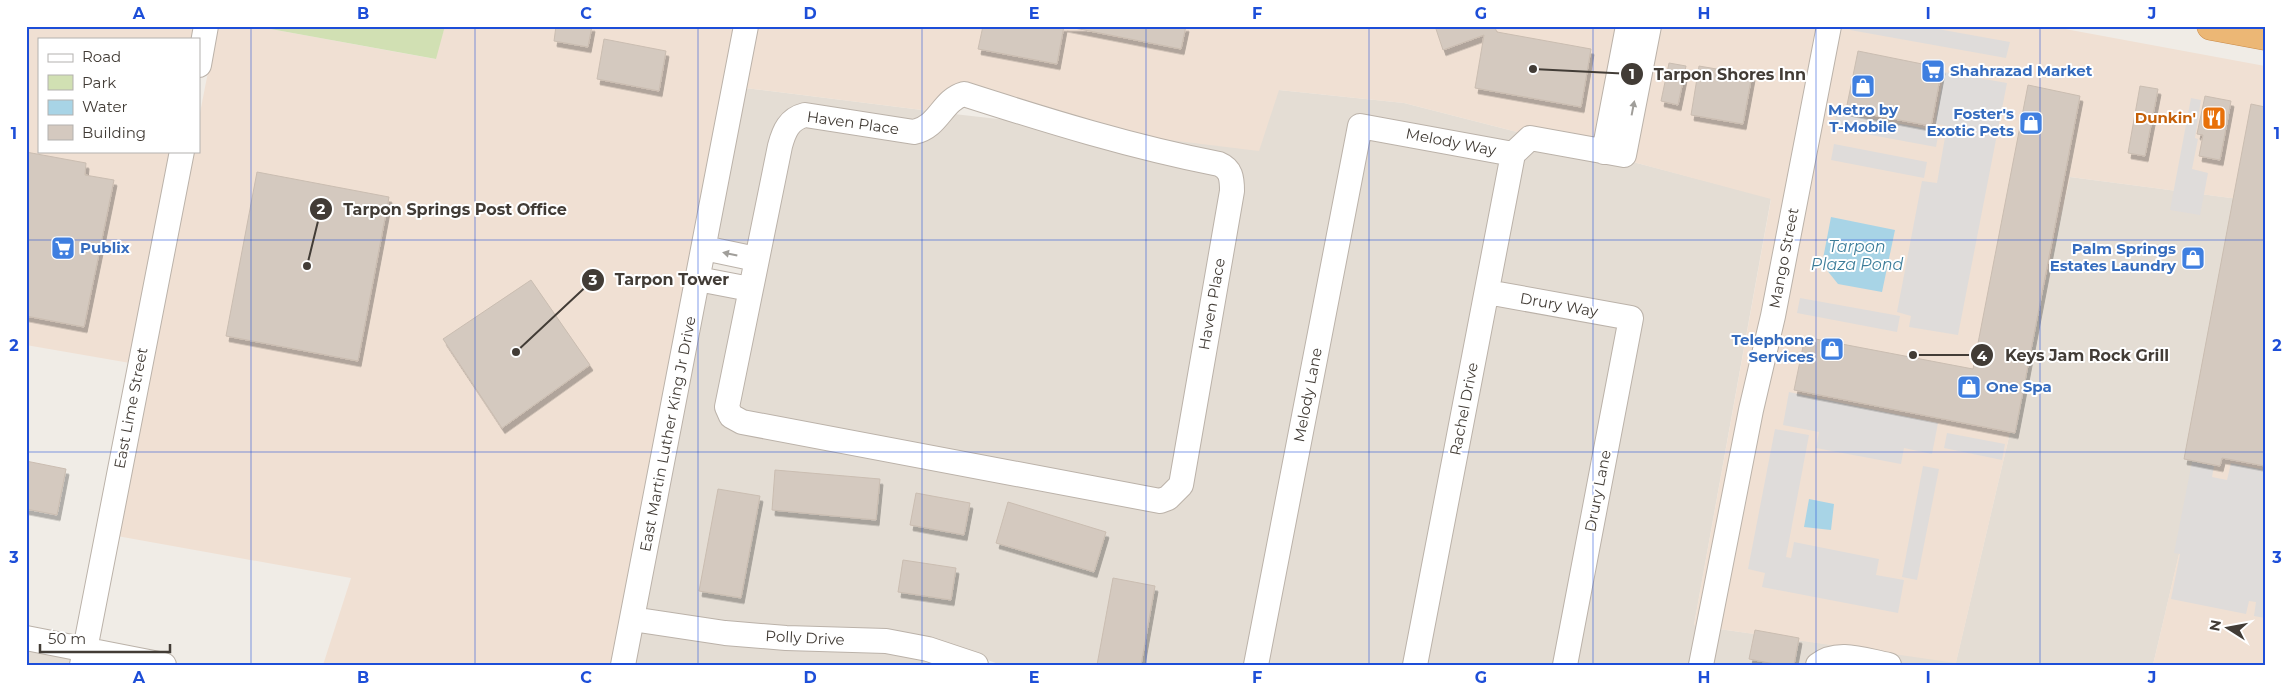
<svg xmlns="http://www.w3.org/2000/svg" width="2291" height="691" font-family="Montserrat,sans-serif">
	<defs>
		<filter id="shadow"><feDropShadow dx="3" dy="5.5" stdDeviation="0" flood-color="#0004"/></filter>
	</defs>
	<rect width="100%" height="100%" fill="#f0ece6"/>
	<path fill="#e4ddd4" d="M745,88L930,111L914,123L806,106L748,248L715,242Z
		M1279,90L1404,103L1521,133L1509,145L1352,115L1246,665H1001L945,644L786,629L644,612L706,289L738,296L717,398V407L1164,510L1242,180L1136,136Z
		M954,114L1025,122L1216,172L1222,181L1171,481L1162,491L739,410L737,400L790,149L800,126L913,141Z
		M1368,136L1501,161L1405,665H1267Z
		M1534,148L1631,166L1633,162L1771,198L1694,625L1699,626L1691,665H1575L1642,311L1498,285L1522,159Z
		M2070,177L2262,202L2153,665H1712L1719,629L1956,662Z
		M1495,303L1619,325L1555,665H1426Z
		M640,629L885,650L949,665H634Z
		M26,647L73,656L72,665H26Z"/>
	<path fill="#f0e0d3" d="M26,26H196L194,39H39V151H172L130,363L26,345Z
		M217,26H254L435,59L445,26H736L613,665H323L351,578L117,536L192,151H199V118Z
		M757,26H1618L1595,141L1521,133L1404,103L1279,90L1259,151L1136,136L967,85L930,111L745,88Z
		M1659,26H1818L1763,314L1699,626L1694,625L1771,199L1633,162Z
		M1839,26H2049L2265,66V665H2153L2261,202L2070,177L1956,663L1719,629Z"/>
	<path fill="#d1e0b3" d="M254,26H445L436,59Z"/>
	<path fill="#dfdcda" d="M1851,26H1921L2010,42L2006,58L1850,30Z
		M1944,72L2007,83L1958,335L1909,327L1911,316L1897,312L1922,181L1937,183L1947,126L1935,124Z
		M2191,98L2201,100L2195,138L2198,139L2192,169L2208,173L2200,215L2170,210Z
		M1837,112L1939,131L1936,147L1833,128Z
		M1834,144L1927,162L1924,178L1831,160Z
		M1800,298L1900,316L1897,332L1797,313Z
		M1789,392L1938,423L1932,454L1904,448L1901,464L1816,448L1819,432L1783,425Z
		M1775,429L1809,435L1786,557L1791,558L1794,542L1879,559L1876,575L1904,580L1898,613L1762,587L1765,573L1748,569Z
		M1947,433L2005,444L2002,460L1944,448Z
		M2192,462L2214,466L2212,477L2227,480L2231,463L2265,470V618L2254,616L2256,602L2249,601L2246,614L2171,599L2180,554L2174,553Z
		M1923,466L1939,469L1917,580L1902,577Z"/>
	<path fill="#a8d4e6" d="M1831,217L1895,230L1882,292L1838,284L1822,264Z
		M1809,499L1834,504L1831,530L1804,527Z"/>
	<path fill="#d4c9bf" stroke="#cabdb1" filter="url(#shadow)" d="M556,26H592L588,47L554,41Z
		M983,26H1186L1181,49L1064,26L1057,64L978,49Z
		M1435,26H1494L1497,32L1591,49L1581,107L1475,88L1484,35L1443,50Z
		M604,39L666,51L659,91L597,79Z
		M1858,51L1942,68L1931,126L1846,110Z
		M1669,63L1686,66L1678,105L1661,101Z
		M1699,66L1752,75L1743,124L1691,115Z
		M2028,85L2080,96L2015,433L1794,390L1805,337L1973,369Z
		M2140,86L2158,89L2145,156L2128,153Z
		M2205,96L2231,101L2220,160L2199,156L2203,135L2197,134Z
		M2251,104L2265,107V466L2222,458L2220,466L2184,459Z
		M26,152L86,163L85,175L114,180L84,327L26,316Z
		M257,172L389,197L358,361L226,336Z
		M531,280L590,365L502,428L443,339Z
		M26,461L66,469L57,515L26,509Z
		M775,470L880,479L876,520L772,510Z
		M718,489L760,496L741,598L699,591Z
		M916,493L970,503L964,535L910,525Z
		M1008,502L1106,532L1094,572L996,543Z
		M903,560L956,568L951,600L898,592Z
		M1113,578L1155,586L1141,665H1097Z
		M1755,630L1799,638L1794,665H1780L1749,659Z"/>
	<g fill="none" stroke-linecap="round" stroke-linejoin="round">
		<g stroke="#bbb2a9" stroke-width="26">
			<path id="minor" d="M199,65L206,26
				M964,94C1048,121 1132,147 1219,164C1231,169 1232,178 1232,191L1181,485L1168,498L1160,501L742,422L731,416L727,407L780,146C784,131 789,119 805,115L914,132C939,127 942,100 964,94Z
				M1604,152L1628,26
				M1513,154L1530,138L1624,155L1649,26
				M704,248L756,259
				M698,279L750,289
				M1487,292L1631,318L1565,665
				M632,619L725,633L786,638L886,641L928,649L976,665
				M26,638L164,665
				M82,665L182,151
				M623,665L746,26
				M1256,665L1360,126L1513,154
				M1415,665L1513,154
				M1701,665L1751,410L1773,316L1829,26
				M1818,665C1838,649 1866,661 1889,665"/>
		</g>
		<g stroke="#c98a47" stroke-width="29">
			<path id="highway" d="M2211,26L2265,36"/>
		</g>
		<use href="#minor" stroke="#fff" stroke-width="24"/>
		<use href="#highway" stroke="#ecb775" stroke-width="28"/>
	</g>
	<defs><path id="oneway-solid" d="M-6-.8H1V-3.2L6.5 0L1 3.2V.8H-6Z" transform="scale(1.25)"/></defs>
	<g fill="#a09e9a">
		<use href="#oneway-solid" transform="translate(1633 108) rotate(-79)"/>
		<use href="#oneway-solid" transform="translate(730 254) rotate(-168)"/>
	</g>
	<path fill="none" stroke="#1d4ed8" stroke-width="1" stroke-opacity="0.55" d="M251,26V665M475,26V665M698,26V665M922,26V665M1146,26V665M1369,26V665M1593,26V665M1816,26V665M2040,26V665M26,240H2265M26,452H2265"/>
	<defs>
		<g id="supermarket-square" transform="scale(1.25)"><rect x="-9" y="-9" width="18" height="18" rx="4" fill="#3f7fe0" stroke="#fff"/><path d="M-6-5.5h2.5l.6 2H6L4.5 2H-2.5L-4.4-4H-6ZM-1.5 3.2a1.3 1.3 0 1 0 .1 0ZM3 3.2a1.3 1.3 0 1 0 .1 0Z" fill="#fff"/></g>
		<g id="shop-square" transform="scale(1.25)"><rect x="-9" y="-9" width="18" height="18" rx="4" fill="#3f7fe0" stroke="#fff"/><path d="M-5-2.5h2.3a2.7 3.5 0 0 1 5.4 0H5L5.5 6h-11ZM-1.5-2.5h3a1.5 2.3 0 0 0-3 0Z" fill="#fff"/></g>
		<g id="restaurant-square" transform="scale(1.25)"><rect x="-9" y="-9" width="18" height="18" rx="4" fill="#e8710a" stroke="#fff"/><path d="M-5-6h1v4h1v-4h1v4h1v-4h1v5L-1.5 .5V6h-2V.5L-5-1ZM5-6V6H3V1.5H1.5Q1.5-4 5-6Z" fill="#fff"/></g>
	</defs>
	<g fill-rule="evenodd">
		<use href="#supermarket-square" x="1933" y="71"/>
		<use href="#shop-square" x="1863" y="86"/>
		<use href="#restaurant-square" x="2214" y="118"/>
		<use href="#shop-square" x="2031" y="123"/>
		<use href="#supermarket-square" x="63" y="248"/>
		<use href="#shop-square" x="2193" y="258"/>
		<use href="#shop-square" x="1832" y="349"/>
		<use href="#shop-square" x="1969" y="387"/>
	</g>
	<g text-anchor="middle" stroke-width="4" stroke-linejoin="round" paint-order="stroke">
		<g font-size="15" font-weight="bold" fill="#366cbe" stroke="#fff" text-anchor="start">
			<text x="1950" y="76">Shahrazad Market</text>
			<text x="1863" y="115" text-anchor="middle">Metro by<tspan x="1863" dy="17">T-Mobile</tspan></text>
			<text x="2014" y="119" text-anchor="end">Foster's<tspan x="2014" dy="17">Exotic Pets</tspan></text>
			<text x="80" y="253">Publix</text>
			<text x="2176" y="254" text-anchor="end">Palm Springs<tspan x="2176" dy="17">Estates Laundry</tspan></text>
			<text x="1814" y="345" text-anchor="end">Telephone<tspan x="1814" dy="17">Services</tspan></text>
			<text x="1986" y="392">One Spa</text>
		</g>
		<g font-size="15" font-weight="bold" fill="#c56008" stroke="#fff" text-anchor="end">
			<text x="2196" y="123">Dunkin'</text>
		</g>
		<g font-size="15" fill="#423c36" stroke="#fff">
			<text transform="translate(853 123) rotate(8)" y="5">Haven Place</text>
			<text transform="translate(1451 142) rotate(11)" y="5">Melody Way</text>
			<text transform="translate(1784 258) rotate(-79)" y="5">Mango Street</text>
			<text transform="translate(1212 304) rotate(-80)" y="5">Haven Place</text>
			<text transform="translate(1559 305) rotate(10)" y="5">Drury Way</text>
			<text transform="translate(1308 395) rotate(-79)" y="5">Melody Lane</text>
			<text transform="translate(131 408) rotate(-79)" y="5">East Lime Street</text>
			<text transform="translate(1464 409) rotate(-79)" y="5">Rachel Drive</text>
			<text transform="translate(668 434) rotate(-79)" y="5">East Martin Luther King Jr Drive</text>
			<text transform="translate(1598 491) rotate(-79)" y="5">Drury Lane</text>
			<text transform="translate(805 638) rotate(3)" y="5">Polly Drive</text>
		</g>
		<g font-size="16" font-style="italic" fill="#3b7c99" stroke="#fff">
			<text x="1857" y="252">Tarpon<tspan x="1857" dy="18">Plaza Pond</tspan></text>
		</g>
	</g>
	<path fill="none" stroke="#423c36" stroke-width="2" d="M1533 69L1632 74M307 266L321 209M516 352L593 280M1913 355L1982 355"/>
	<g fill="#423c36" stroke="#fff" stroke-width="2">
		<circle cx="1533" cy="69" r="5"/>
		<circle cx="307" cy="266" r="5"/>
		<circle cx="516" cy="352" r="5"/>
		<circle cx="1913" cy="355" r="5"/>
		<circle cx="1632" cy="74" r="12"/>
		<circle cx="321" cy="209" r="12"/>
		<circle cx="593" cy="280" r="12"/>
		<circle cx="1982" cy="355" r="12"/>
	</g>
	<g font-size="15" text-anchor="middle" font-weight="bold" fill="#fff">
		<text x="1632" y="79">1</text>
		<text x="321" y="214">2</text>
		<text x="593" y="285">3</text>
		<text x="1982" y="361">4</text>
	</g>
	<g font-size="16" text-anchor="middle" font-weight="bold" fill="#423c36" stroke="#fff" stroke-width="4" stroke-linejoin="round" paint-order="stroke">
		<text x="1730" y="80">Tarpon Shores Inn</text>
		<text x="455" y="215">Tarpon Springs Post Office</text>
		<text x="672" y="285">Tarpon Tower</text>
		<text x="2087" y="361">Keys Jam Rock Grill</text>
	</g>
	<rect width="2291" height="691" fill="none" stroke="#ffffff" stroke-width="55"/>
	<rect x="38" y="38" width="162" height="115" fill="#ffffff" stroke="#b3b1af"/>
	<rect x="48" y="54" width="25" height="8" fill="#ffffff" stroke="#b3b1af"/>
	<text x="82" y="62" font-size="15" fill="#423c36">Road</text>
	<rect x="48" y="75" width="25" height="15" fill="#d1e0b3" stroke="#b3b1af"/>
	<text x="82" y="88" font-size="15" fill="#423c36">Park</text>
	<rect x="48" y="100" width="25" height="15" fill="#a8d4e6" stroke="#b3b1af"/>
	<text x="82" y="112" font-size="15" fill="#423c36">Water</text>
	<rect x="48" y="125" width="25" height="15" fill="#d4c9bf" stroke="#b3b1af"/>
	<text x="82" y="138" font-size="15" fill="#423c36">Building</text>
	<g transform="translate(2228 628) rotate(281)" stroke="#ffffff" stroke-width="4" paint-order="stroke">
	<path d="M0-4L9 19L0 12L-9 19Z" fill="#423c36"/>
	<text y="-8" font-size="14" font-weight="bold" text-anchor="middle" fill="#423c36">N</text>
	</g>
	<path d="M40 644v8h130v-8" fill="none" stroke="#423c36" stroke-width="2.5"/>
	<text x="48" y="644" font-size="15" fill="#423c36" stroke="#ffffff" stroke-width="4" paint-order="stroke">50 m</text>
	<rect x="28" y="28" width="2236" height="636" fill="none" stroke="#1d4ed8" stroke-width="2"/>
	<g font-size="16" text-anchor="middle" font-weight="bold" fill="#1d4ed8">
		<text x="139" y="19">A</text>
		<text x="363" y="19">B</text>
		<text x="586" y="19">C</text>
		<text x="810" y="19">D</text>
		<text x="1034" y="19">E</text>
		<text x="1257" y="19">F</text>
		<text x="1481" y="19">G</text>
		<text x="1704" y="19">H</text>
		<text x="1928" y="19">I</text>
		<text x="2152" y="19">J</text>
		<text x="14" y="139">1</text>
		<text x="2277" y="139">1</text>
		<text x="14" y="351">2</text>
		<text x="2277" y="351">2</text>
		<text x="14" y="563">3</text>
		<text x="2277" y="563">3</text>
		<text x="139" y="683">A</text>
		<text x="363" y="683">B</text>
		<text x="586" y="683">C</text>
		<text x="810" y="683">D</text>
		<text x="1034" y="683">E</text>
		<text x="1257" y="683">F</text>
		<text x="1481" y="683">G</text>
		<text x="1704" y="683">H</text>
		<text x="1928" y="683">I</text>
		<text x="2152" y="683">J</text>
	</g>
</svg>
